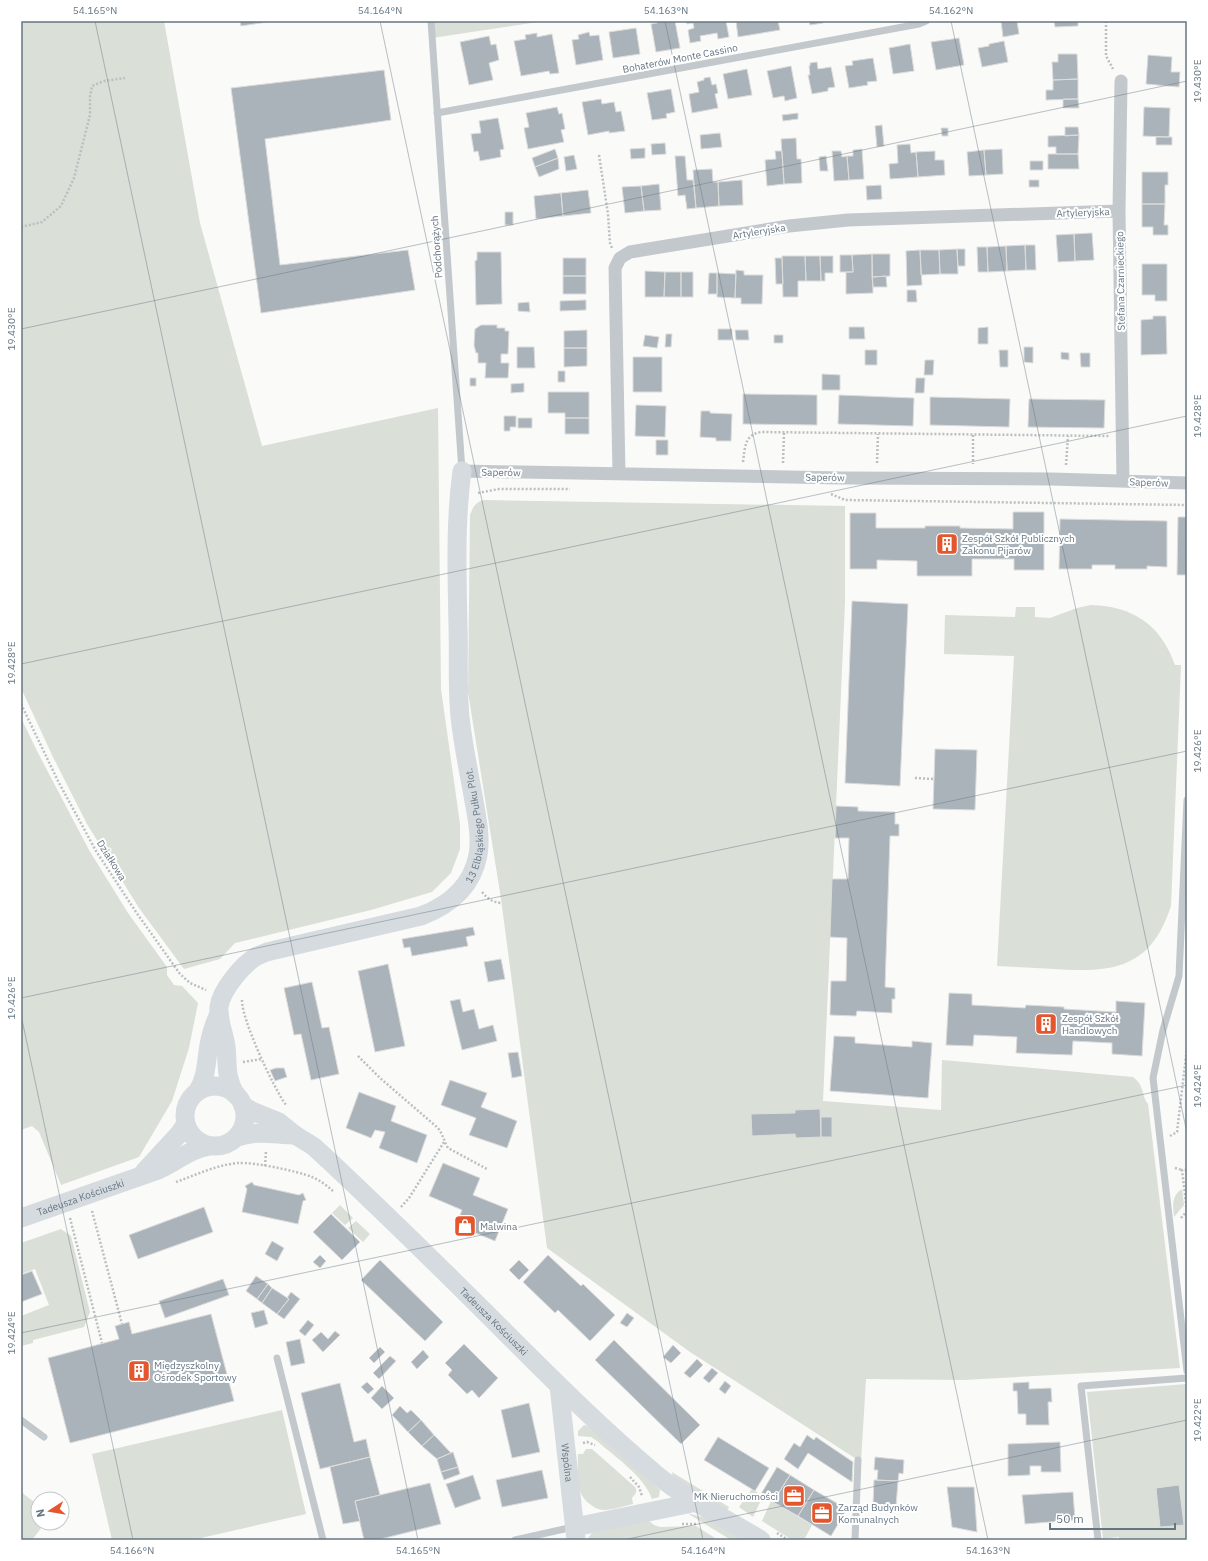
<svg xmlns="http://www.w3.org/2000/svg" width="1208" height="1561" font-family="'IBM Plex Sans',sans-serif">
	<rect width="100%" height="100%" fill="#fafaf8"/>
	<path fill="#dadfd7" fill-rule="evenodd" d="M21,21H164L200,223L262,446L438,408L441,689L460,824V849L451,873L432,892L371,910L235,943L220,959L184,969L139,908L87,824L53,757L21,688Z
		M431,21H545L432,38Z
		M483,500L845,506V602L823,1101L941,1110L942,1060L1133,1077C1145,1086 1141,1095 1148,1104L1180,1368L964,1380L866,1379L861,1462L690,1352L547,1248L501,899L468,692L470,515C473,507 475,503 483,500Z
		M1091,605C1133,606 1161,625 1175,665H1181L1171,906C1151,968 1114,973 1055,969C1036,968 1017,967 997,966L1014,656L944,654L945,615L1015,617L1016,607H1035V617L1050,618L1077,608Z
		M21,718L37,751L89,850L128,913L167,967V975L174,985L182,986L198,1003L189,1048L172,1101L139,1157L61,1185L39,1132L32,1126L21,1130Z
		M1182,1189L1184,1205L1174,1217C1173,1206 1171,1196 1182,1189Z
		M340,1205L353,1218L345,1225L332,1213Z
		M356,1221L370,1234L363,1242L348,1228Z
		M61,1229L71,1236L90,1312L84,1327L33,1340V1343L21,1346V1316L49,1305L35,1269L21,1274V1243Z
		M1187,1384V1540H1119V1537L1103,1539L1087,1392ZM1179,1485L1184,1524L1160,1527L1156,1488Z
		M282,1410L306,1514L192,1540H112L92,1454Z
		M584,1425L588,1426L660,1490L659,1497L652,1499C644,1476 615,1457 597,1441L591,1437L578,1436V1431Z
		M586,1449H592L635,1487C638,1492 635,1494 632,1498L633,1504C624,1506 615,1509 606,1510C600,1510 596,1509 591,1505C574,1494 578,1472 578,1454H583Z
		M672,1472L729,1507L727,1511L673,1478Z
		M752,1489L763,1496L753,1517L739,1507Z
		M21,1492L38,1505V1523H45L32,1540H21Z
		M771,1501L812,1525L804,1540H792L762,1521Z
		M687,1513L706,1518L745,1540H731Z
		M649,1521L654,1525L660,1527L696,1526L715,1538L712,1540H587L593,1531Z"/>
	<path fill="#aab3b9" stroke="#dcdcda" d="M240,21H274L241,26Z
		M657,21H675L680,48L656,52L651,24L657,23Z
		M686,21H726L729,37L718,39L717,33L700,36L701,41L690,43L688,30L694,28L693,23L687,24Z
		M736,21H778L780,30L738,37Z
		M809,21H823V23L810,25Z
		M1001,21H1017L1019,34L1003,37Z
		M1054,21H1078V26L1055,27Z
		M636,28L640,54L613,58L609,32Z
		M589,32L590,36L599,35L603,60L576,65L572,40L579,39L578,35Z
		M537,33V37L552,34L559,73L550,74L549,71L521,76L514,41L526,39L525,35Z
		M489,36L491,45L496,44L499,60L489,63L493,80L469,85L460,42Z
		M959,38L964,65L936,70L931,42Z
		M1004,41L1008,62L982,67L978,48L989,46V44Z
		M910,44L914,71L893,74L889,48Z
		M1058,54H1077L1078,79L1053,80L1052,62H1058Z
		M1148,55L1172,57L1171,72H1180L1179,87L1146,84Z
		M873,58L877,81L867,82L868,85L849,88L845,66L853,65L852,61Z
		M817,62L818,69L831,67L835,87L828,88V91L812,94L808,75H810L809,66H810V63Z
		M791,66L797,98L785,101L784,96L773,98L767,71Z
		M747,69L752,95L728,99L723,74Z
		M384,70L391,120L265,139L280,265L408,250L415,290L261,313L231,88Z
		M710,77L712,85L716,84L718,93L715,94L718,108L692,113L689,94L699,92L697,82L704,80V78Z
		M1078,79V99L1046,100V90H1053V80Z
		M671,89L675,112L666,114L667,118L652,120L647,93Z
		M601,99L602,104L614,102L616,112L621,111L625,131L609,133V131L588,135L582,102Z
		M1063,99H1078L1079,108H1063Z
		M557,107L559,114L562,113L565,129L561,130L564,142L528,149L524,128L529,127L526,113Z
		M1144,107L1170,108L1169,137L1143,136Z
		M798,113V119L783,121L782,115Z
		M498,118L504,149L500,150L501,157L480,161L478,151L474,152L471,134L481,133L479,121Z
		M882,125L884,146L877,147L875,126Z
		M1065,127H1078L1079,135L1065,136Z
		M941,128H948V136H942Z
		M720,133L722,147L701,149L700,135Z
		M1079,135L1078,154H1056V147H1048V136Z
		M1156,137H1172V145H1156Z
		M796,138L797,159H801L802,183L784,184L781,139Z
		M665,143L666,154L652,155L651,144Z
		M910,144L911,153L916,152L918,177L890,179L889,164L898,163L897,145Z
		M645,148V158L631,159L630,149Z
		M555,149L558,158L535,167L532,158Z
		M862,149L864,179L849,180L847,156H853V150Z
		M1002,149L1003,174L986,175L984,150Z
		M984,150L986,175L969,176L967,152Z
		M775,151H782L784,184L767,186L765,160L776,159Z
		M832,151H841L842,157L847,156L849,180L834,181Z
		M935,151V160H944L945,175L918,177L916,152Z
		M1048,154H1078L1079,169H1048Z
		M574,155L577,169L566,171L564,157Z
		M675,156H685L687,180H693L696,208L687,209L685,195L678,196Z
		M826,156L828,171H820L819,157Z
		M558,158L559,169L539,177L535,167Z
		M1030,161H1043V170H1030Z
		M712,169L713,182H718L719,206L696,208L693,170Z
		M1142,172H1168V185H1165V204H1142Z
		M742,180L743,205L719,206L718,182Z
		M1029,180H1039V187H1029Z
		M659,184L661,210L644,211L641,186Z
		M881,185L882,199L867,200L866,186Z
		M641,186L644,211L625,213L622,187Z
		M588,190L591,213L563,216L561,193Z
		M561,193L563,216L536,219L534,196Z
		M1142,204H1165L1164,225H1168V235H1153V227H1142Z
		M505,212H513V225H505Z
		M1092,233L1094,260L1075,261L1074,234Z
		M1074,234L1075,261L1058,262L1056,235Z
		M1025,245L1026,270L1007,271L1006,246Z
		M1025,245H1035L1036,270H1026Z
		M1006,246L1007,271L988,272L987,247Z
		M977,247H987L988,272H978Z
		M957,249L958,274H940L939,250Z
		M957,249H965V266H958Z
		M920,250H939L940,274L921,275Z
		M920,250L922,285L907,286L906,251Z
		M477,252H501L502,304L476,305L475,261L477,260Z
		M872,254H890V276L872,277Z
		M872,254L873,293L846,294V272H853L852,255Z
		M840,255H852L853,272H840Z
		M782,256H805L806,281H798V297H783Z
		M805,256H820L821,281H806Z
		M820,256H833V273H825V281H821Z
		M563,258H586V276H563Z
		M775,258H782L783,284H776Z
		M1142,264H1167V301H1155V295H1142Z
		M736,270L744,271V275H763L762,304H741V298H735Z
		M645,271L665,272L664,297H645Z
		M665,272H681V297H664Z
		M681,272H693V297H681Z
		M709,273H717V294H708Z
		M717,273L736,274L735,298L717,297Z
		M563,276H586V294H563Z
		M886,276L887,287H873L872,277Z
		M907,290H916L917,302H907Z
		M586,300V310L560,311V301Z
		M529,302L530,312L518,311V303Z
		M1153,316H1166L1167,354L1141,355V320L1153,319Z
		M481,325H497V328H505V331H509L508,354H501V363H509L508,378H485L486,363H478V353H476L474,345L475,329Z
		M849,327H864L865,339H849Z
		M988,327V344H978V328Z
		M718,329H732V340H718Z
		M587,330V348H564V331Z
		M735,330H748L749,340H736Z
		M666,334H672L671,347H665Z
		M645,335L659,337L657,348L643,346Z
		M774,335H783V343H774Z
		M517,347H534L535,368H517Z
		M1024,347H1033V363L1024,362Z
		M564,348H587V366L564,367Z
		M865,350H877V365H865Z
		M999,350H1008V367H1000Z
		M1061,352L1069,353V360L1061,359Z
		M1080,353H1090V367H1081Z
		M633,357H662V392H633Z
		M925,360H934L933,375H924Z
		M558,371H565V382H558Z
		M822,374L840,375V390H822Z
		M470,378H476V386H470Z
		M916,378H925L924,393H915Z
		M524,383V392L511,393V384Z
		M548,392H589V418H565V413H548Z
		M743,394L817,395V425L743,424Z
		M839,395L914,398L913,426L838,424Z
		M930,397L1010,399L1009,427L930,425Z
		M1029,399L1105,400L1104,428L1028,427Z
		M636,405L666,406L665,437L635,436Z
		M701,411H710V413L732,414L731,441H716V438L700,437Z
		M504,416H516V427H510V431H504Z
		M518,418H532V428H518Z
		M565,418H589V434H565Z
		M656,440H668V455H656Z
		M1013,512H1044V570H1014V559H972V576H917V561L877,560V569H850V513H876V528H925V526H960V528L1013,529Z
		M1178,517H1187V575H1177Z
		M1060,519L1167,521V567L1147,566V569H1115V565H1092V569H1059Z
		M852,601L908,604L900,786L845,783Z
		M935,749L977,750L975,810L933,809Z
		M836,806L858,807V811L895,812V824H899V836H890L885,987L895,988V999H892V1013L857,1011L856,1016L830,1015L831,981H846L847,938L830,937L832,879H848L849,838H835Z
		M473,927L475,935L466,937L468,946L412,956L410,947L404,948L402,939Z
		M501,959L505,979L488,982L484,962Z
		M388,964L405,1046L375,1052L358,971Z
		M312,982L322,1028L329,1027L339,1074L311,1080L301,1034L294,1035L284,988Z
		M949,993L972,994V1005L1025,1008L1026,1005L1064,1007V1009L1116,1012V1001L1145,1003L1142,1056L1112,1054V1043L1073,1041L1072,1055L1016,1053L1017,1037L974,1035L973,1046L946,1045Z
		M460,999L463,1012L474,1009L479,1029L493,1025L497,1041L462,1050L450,1001Z
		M834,1036L855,1037V1043L912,1047V1041L932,1043L928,1098L830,1091Z
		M518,1052L522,1076L512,1078L508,1053Z
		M276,1068H284L287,1077L275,1081L270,1070Z
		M450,1080L487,1093L481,1107L517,1121L507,1148L469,1135L476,1118L441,1105Z
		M359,1092L396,1106L391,1121L427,1135L417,1163L379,1148L385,1132L375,1130L371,1138L346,1128Z
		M820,1109L821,1137L796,1138L795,1134L752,1136L751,1114L795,1113V1110Z
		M821,1117H832V1137H821Z
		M443,1163L480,1178L473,1195L508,1209L495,1241L456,1225L462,1210L429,1196Z
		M252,1182L254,1185L299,1195L303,1193L306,1200L303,1201L298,1224L242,1212L247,1189L245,1186Z
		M204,1207L213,1232L138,1259L129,1235Z
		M331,1214L360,1242L342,1260L313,1232Z
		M272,1241L284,1248L277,1261L265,1254Z
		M320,1255L326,1261L320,1268L313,1262Z
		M548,1255L581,1286L583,1284L615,1315L590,1341L558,1310L555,1313L523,1282Z
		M380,1260L443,1322L425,1341L361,1280Z
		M519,1260L529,1270L519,1280L509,1270Z
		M32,1271L42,1294L21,1302V1275Z
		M256,1276L268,1284L257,1299L246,1291Z
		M223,1279L229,1295L165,1318L159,1301Z
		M268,1284L272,1288L262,1303L257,1299Z
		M272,1288L289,1299L277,1314L262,1303Z
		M291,1292L300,1299L284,1319L277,1314L289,1299L287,1298Z
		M264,1310L268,1324L255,1328L251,1313Z
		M627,1313L634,1318L627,1327L620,1323Z
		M211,1314L234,1401L70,1443L48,1358L119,1339L115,1326L129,1322L132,1334Z
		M308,1320L314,1325L305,1336L299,1331Z
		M335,1331L340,1335L323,1352L312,1340L321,1332L328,1339Z
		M300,1339L305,1363L291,1366L286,1342Z
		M614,1340L700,1425L681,1444L595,1360Z
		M464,1344L498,1378L479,1398L472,1390L467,1394L448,1375L452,1370L445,1363Z
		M673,1345L681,1353L671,1363L663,1357Z
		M380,1347L385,1352L374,1363L369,1358Z
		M423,1350L429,1357L417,1369L411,1362Z
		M390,1356L396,1361L379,1379L373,1373Z
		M697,1359L703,1365L690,1378L684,1373Z
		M712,1368L718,1373L709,1383L703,1378Z
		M725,1381L731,1386L725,1394L719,1389Z
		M367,1382L374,1389L368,1394L361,1387Z
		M1029,1382V1389L1051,1388L1052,1402H1048L1049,1425H1026V1414H1018L1017,1391H1013V1383Z
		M340,1383L354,1442L366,1439L370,1457L320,1469L301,1393Z
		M382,1386L394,1398L382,1409L371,1398Z
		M529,1403L540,1452L512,1458L501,1410Z
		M400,1406L407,1413L411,1410L421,1420L408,1432L392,1415Z
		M421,1420L434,1435L422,1446L408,1432Z
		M434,1435L451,1453L437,1459L422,1446Z
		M807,1435L814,1440L816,1437L853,1462L852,1482L808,1453L798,1469L784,1459L794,1443L800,1447Z
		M718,1437L769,1468L755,1491L704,1460Z
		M1060,1442L1061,1472H1041V1466H1030V1475L1008,1476V1444Z
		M453,1452L458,1467L441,1472L437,1459Z
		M370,1457L380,1495L355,1501L360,1521L343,1524L330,1467Z
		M875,1457L904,1460L903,1474L899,1473L898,1481L877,1480L878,1470H874Z
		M458,1467L460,1474L444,1480L441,1472Z
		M777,1467L790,1475L773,1502L761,1494Z
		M542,1470L548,1498L502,1507L496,1480Z
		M473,1475L481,1499L455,1508L446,1484Z
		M790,1475L814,1490L798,1516L773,1502Z
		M874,1480L898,1481L896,1507L873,1505Z
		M430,1483L441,1524L377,1540H364L355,1501Z
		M1179,1485L1184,1525L1160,1527L1156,1488Z
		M947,1487H974L977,1532L952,1527Z
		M814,1490L847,1509L831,1536L798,1516Z
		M1073,1492L1075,1520L1025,1524L1022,1495Z"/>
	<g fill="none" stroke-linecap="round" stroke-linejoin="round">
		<path stroke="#bbbfc2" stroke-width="2.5" stroke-dasharray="2 2" stroke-linecap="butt" d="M1106,21V56L1113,69
			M599,155L608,214L610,243L612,248
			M21,227L42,222L61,206L74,178L90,115V97L92,86L104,81L125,78
			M973,435V464
			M743,462C745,448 744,435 761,432L1109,436
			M783,463L784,433
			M877,463L878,434
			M1066,465L1068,436
			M478,493L499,489H570
			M831,494L845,500L1187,505
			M21,704L58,781L96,851L136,912L180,974L190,983L206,990
			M915,778L934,779
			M482,892C488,899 492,902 501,903
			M242,1000C241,1018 274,1089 286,1105
			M358,1056L380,1078L438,1128C443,1135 444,1141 448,1148L487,1169
			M243,1062L262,1059
			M1170,1136L1177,1132L1187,1048
			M265,1166L266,1151
			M1175,1168L1182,1170
			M176,1182C196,1175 216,1165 238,1163C254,1162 297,1171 312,1177C320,1180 327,1186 333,1191
			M401,1207L409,1198L444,1142
			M92,1211L122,1324
			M1187,1211L1182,1170H1187
			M70,1218L102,1343
			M1181,1218L1187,1211
			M583,1443L587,1442L595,1445
			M630,1477L639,1487L642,1496
			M682,1524H697
			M777,1533L788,1540"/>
		<path stroke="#c3c8cc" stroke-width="7" d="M431,21L462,471
			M437,113L919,24L926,21
			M1187,800L1179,976L1163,1030L1153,1078L1187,1371
			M277,1358L323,1540
			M21,1420L44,1437
			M515,1540L573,1527
			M855,1540L858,1460
			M1098,1540L1081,1386L1187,1378"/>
		<path stroke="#c3c8cc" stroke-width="13" d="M1121,81L1119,211L1123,481
			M462,471L843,478L1051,479L1187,483
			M619,474L615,268L620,258L630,252L789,226L848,220L1119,211"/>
		<g stroke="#d6dbdf" stroke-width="19">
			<circle cx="215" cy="1116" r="30"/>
			<path d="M198,1091C207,1076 206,1061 209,1045C211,1034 214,1024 219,1014"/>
			<path id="s1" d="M235,1094C225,1075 228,1066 226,1046C224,1033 218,1020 219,1007C221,990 243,964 257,956C263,953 269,951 275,950L421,916C450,905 472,887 478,855C481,837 477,818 474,801C469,773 463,745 460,717C457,686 459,656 458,626C457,574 455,522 462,471"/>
			<path id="s2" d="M243,1106L252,1111L279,1122L295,1135L313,1146L324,1156C385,1213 445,1272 504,1331C554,1381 604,1431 658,1476C689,1501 727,1519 761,1540"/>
			<path d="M238,1137C256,1130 276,1135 295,1135"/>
			<path d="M144,1172L179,1134L186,1124"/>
			<path id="s3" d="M21,1218L158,1170C176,1162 190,1149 209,1146"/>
			<path id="s4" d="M559,1386L576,1540"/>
			<path d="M575,1527L697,1502"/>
		</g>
	</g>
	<path fill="none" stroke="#657683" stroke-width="1" stroke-opacity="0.45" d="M95,21L418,1540M380,21L703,1540M665,21L988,1540M951,21L1187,1133M21,329L1187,81M21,664L1187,416M21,998L1187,751M21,1015L133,1540M21,1333L1187,1085M623,1540L1187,1420"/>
	<defs>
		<g id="building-square" transform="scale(1.15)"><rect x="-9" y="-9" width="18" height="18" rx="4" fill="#e4572e" stroke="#fff"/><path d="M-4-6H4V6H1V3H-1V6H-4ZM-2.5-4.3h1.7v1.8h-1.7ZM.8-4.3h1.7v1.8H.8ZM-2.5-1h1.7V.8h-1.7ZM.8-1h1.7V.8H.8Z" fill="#fff"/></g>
		<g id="shop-square" transform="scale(1.15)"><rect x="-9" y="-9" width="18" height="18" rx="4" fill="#e4572e" stroke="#fff"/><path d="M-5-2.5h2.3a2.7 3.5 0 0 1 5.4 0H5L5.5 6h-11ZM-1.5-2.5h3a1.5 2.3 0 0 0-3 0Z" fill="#fff"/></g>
		<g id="office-square" transform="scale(1.15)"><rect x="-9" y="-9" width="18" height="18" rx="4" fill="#e4572e" stroke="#fff"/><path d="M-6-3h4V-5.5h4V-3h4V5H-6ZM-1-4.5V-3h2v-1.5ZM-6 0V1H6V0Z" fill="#fff"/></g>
	</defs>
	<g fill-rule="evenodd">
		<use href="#building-square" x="947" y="544"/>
		<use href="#building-square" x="1046" y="1024"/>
		<use href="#shop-square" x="465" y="1226"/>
		<use href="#building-square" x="139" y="1371"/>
		<use href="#office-square" x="794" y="1496"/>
		<use href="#office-square" x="822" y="1513"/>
	</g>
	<g text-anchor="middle" stroke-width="4" stroke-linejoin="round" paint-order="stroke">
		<g font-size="10" fill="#657683" stroke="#fff">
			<text transform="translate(680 58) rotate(-11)" y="4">Bohaterów Monte Cassino</text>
			<text transform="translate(1083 212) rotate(-2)" y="4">Artyleryjska</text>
			<text transform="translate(759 231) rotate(-9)" y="4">Artyleryjska</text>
			<text transform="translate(436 247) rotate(-94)" y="4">Podchorążych</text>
			<text transform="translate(1120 281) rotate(-91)" y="4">Stefana Czarnieckiego</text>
			<text transform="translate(501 472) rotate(1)" y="4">Saperów</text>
			<text transform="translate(825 477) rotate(1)" y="4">Saperów</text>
			<text transform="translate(1149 482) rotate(2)" y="4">Saperów</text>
			<text dy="4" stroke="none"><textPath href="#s1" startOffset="440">13 Elbląskiego Pułku Plot.</textPath></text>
			<text transform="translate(112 860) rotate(58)" y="4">Działkowa</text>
			<text dy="4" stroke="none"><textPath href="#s3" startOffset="63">Tadeusza Kościuszki</textPath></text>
			<text dy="4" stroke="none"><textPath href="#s2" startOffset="333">Tadeusza Kościuszki</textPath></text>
			<text dy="4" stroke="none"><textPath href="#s4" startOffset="77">Wspólna</textPath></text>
		</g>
		<g font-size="10" fill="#657683" stroke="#fff" text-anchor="start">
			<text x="962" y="542">Zespół Szkół Publicznych<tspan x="962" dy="12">Zakonu Pijarów</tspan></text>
			<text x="1062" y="1022">Zespół Szkół<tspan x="1062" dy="12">Handlowych</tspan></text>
			<text x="480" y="1230">Malwina</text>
			<text x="154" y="1369">Międzyszkolny<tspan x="154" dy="12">Ośrodek Sportowy</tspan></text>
			<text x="778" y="1500" text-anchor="end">MK Nieruchomości</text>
			<text x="838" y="1511">Zarząd Budynków<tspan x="838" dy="12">Komunalnych</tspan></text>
		</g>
	</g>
	<rect width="1208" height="1561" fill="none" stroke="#ffffff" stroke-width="44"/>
	<g transform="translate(50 1511) rotate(258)"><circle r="19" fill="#ffffff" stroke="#c1c8cd"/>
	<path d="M0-3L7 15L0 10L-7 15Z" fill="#e4572e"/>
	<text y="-6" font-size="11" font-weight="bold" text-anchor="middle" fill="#657683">N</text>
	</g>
	<path d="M1050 1523v6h125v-6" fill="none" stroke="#657683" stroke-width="2"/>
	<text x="1056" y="1523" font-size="12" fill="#657683" stroke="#ffffff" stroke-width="3" paint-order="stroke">50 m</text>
	<rect x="22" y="22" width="1164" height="1517" fill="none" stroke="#657683" stroke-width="1.5"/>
	<g font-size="10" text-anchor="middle" fill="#657683">
		<text x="95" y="14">54.165°N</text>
		<text x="380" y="14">54.164°N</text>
		<text x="666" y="14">54.163°N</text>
		<text x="951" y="14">54.162°N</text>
		<text transform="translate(1197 81) rotate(-90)" y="4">19.430°E</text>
		<text transform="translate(11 329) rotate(-90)" y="4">19.430°E</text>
		<text transform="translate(1197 416) rotate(-90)" y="4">19.428°E</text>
		<text transform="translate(11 663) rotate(-90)" y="4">19.428°E</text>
		<text transform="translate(1197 751) rotate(-90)" y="4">19.426°E</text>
		<text transform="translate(11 998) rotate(-90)" y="4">19.426°E</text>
		<text transform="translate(1197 1086) rotate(-90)" y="4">19.424°E</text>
		<text transform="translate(11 1333) rotate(-90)" y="4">19.424°E</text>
		<text transform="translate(1197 1420) rotate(-90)" y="4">19.422°E</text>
		<text x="132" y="1554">54.166°N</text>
		<text x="418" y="1554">54.165°N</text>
		<text x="703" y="1554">54.164°N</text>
		<text x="988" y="1554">54.163°N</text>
	</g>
</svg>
